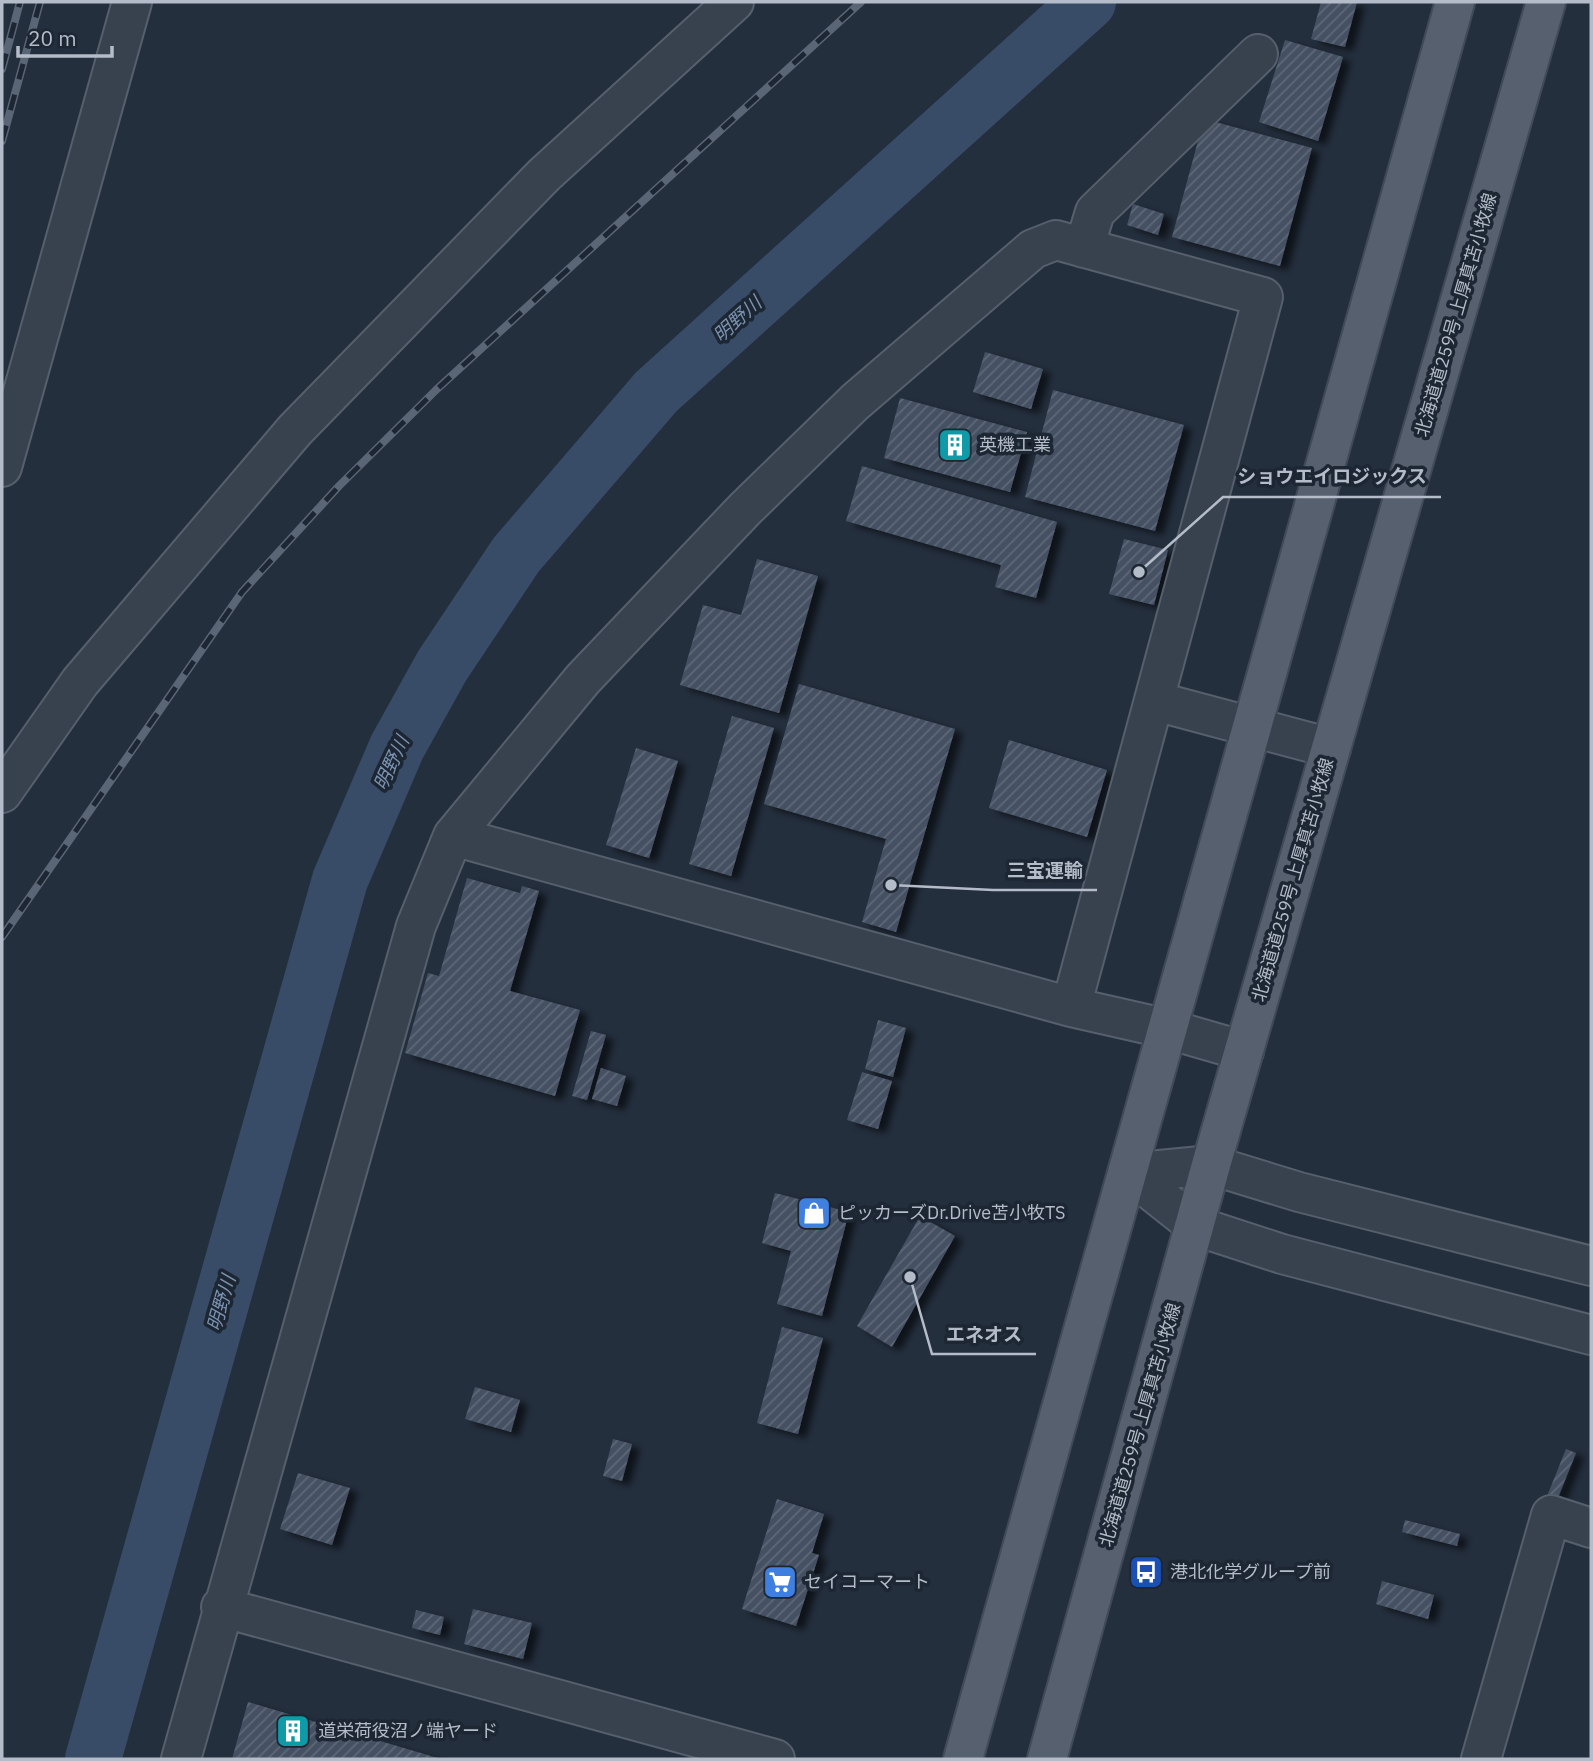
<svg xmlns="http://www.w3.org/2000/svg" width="1593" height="1761" font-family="'IBM Plex Sans','Noto Sans JP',sans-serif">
	<defs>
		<pattern id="building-hatch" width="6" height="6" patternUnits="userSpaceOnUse" patternTransform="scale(1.75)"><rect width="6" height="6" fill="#455162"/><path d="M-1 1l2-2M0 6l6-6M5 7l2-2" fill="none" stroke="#5d6877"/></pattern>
		<filter id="shadow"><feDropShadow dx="8" dy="4.5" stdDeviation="3.5" flood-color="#0009"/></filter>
	</defs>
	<rect width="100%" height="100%" fill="#242f3e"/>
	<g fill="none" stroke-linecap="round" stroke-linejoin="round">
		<path stroke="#394c67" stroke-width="56" d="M93,1759L340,880L397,747L442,666L516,555L656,392L1088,2"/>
	</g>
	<path fill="url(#building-hatch)" filter="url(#shadow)" d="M1321,2H1357L1345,47L1311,39Z
		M1285,40L1343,57L1318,141L1259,122Z
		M1204,119L1312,148L1280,266L1172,237Z
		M1133,204L1164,214L1158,235L1127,225Z
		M985,352L1043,369L1031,409L973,392Z
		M1053,390L1184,425L1155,531L1025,497Z
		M900,398L1027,432L1010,492L884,458Z
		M862,466L1057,522L1036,598L995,587L1001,565L846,521Z
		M1124,539L1168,550L1154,605L1109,594Z
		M757,559L818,576L779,713L680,685L703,605L741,615Z
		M799,684L955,729L896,932L862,922L886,839L764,804Z
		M732,716L774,728L731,876L689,864Z
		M1009,740L1107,770L1087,837L989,808Z
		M636,748L678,761L649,858L606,845Z
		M467,878L520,893L522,886L539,891L510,991L580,1010L555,1096L405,1053L428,973L439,976Z
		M878,1020L906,1028L893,1077L865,1069Z
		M591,1031L606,1035L587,1100L572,1096Z
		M601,1068L626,1076L617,1106L592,1099Z
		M862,1072L892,1081L878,1129L847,1120Z
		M775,1193L849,1212L822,1316L777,1304L791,1251L762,1243Z
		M920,1216L955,1236L892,1347L857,1326Z
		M782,1327L823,1338L798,1434L757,1423Z
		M475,1387L520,1400L511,1432L465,1419Z
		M613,1439L632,1444L622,1481L603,1476Z
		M1566,1449L1576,1453L1553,1510L1543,1506Z
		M298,1473L350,1488L332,1545L280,1529Z
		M777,1499L824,1514L812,1553L819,1555L796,1626L742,1609Z
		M1405,1520L1460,1534L1457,1546L1402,1532Z
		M1382,1581L1434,1595L1428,1619L1376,1604Z
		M473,1609L532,1623L523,1659L464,1644Z
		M416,1610L444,1617L440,1635L412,1628Z
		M248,1702L441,1759H232Z"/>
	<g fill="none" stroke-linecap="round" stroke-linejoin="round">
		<g stroke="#565f6c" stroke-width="42">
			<path id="minor" d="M1084,248L1095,212L1258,54
				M2,467L132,2
				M1155,701L1331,748
				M2,793L80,682L295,430L544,175L734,2
				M1071,1007L1168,1029L1244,1051
				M1129,1173L1196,1226L1282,1254L1591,1335
				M1129,1173L1211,1165L1299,1192L1591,1266
				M221,1607L775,1759
				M181,1759L416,926L453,836L583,679L746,508L855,402L1033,249L1056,240L1263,297L1071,1007L453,836
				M1481,1759L1551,1515L1591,1528"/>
		</g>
		<g stroke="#414a57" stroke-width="42">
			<path id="major" d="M963,1759L1455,2
				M1047,1759L1211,1165L1546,2"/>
		</g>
		<use href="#minor" stroke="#38414e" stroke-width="38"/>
		<use href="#major" stroke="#56606e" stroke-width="38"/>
		<g stroke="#5a6575" stroke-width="8">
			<path id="rail" d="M2,69L20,2
				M2,141L40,2
				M2,937L242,592L339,486L436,390L861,2"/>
		</g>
		<use href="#rail" stroke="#1d2633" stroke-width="5" stroke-dasharray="16" stroke-linecap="butt"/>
	</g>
	<defs>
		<g id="building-square" transform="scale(1.75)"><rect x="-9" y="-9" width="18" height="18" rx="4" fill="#0f9aa8" stroke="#1d2633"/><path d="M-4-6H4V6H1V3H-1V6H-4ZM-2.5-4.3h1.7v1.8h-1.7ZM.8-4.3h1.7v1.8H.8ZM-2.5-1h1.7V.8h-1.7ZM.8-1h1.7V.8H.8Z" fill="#fff"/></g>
		<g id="shop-square" transform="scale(1.75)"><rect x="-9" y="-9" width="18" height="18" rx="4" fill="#3f7fe0" stroke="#1d2633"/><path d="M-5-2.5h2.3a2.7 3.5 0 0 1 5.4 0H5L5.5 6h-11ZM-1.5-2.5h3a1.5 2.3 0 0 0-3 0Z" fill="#fff"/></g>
		<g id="bus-square" transform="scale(1.75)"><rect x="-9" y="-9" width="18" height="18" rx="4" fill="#1a4fb4" stroke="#1d2633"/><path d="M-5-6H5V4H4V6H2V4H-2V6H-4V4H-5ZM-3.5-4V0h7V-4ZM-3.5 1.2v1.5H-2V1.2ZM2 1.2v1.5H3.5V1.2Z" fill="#fff"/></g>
		<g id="supermarket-square" transform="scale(1.75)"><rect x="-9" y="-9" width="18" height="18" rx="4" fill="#3f7fe0" stroke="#1d2633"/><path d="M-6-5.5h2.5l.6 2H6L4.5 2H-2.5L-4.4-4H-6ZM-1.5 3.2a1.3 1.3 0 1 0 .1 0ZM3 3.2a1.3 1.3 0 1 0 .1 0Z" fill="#fff"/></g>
	</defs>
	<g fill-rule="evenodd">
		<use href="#building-square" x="955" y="445"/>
		<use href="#shop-square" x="814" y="1213"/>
		<use href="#bus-square" x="1146" y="1572"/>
		<use href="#supermarket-square" x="780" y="1582"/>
		<use href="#building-square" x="293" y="1731"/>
	</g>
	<g text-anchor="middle" stroke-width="7" stroke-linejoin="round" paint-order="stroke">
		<g font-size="18" fill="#b4bcc9" stroke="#1d2633">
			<text transform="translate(1456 315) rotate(-74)" y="6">北海道道259号 上厚真苫小牧線</text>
			<text transform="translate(1293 880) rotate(-74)" y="6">北海道道259号 上厚真苫小牧線</text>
			<text transform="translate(1140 1425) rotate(-74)" y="6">北海道道259号 上厚真苫小牧線</text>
		</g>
		<g font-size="18" fill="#b4bcc9" stroke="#1d2633" text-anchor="start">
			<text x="979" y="451">英機工業</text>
			<text x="838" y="1219">ピッカーズDr.Drive苫小牧TS</text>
			<text x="1170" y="1578">港北化学グループ前</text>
			<text x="804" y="1588">セイコーマート</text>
			<text x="318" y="1737">道栄荷役沼ノ端ヤード</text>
		</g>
		<g font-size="19" font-style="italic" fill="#7c92b1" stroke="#1d2633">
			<text transform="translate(737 319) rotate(-42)" y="7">明野川</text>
			<text transform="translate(391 763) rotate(-65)" y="7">明野川</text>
			<text transform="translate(221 1303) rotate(-74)" y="7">明野川</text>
		</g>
	</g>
	<path fill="none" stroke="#b4bcc9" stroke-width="2.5" d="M1139 572L1223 497H1441M891 885L993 890H1097M910 1277L932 1354H1036"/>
	<g fill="#b4bcc9" stroke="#1d2633" stroke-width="2.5">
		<circle cx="1139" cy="572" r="7"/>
		<circle cx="891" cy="885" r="7"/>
		<circle cx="910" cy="1277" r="7"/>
	</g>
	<g font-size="19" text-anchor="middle" font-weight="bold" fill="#b4bcc9" stroke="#1d2633" stroke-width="7" stroke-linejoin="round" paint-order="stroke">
		<text x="1332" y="483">ショウエイロジックス</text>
		<text x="1045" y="877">三宝運輸</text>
		<text x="984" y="1341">エネオス</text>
	</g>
	<rect width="1593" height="1761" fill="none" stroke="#b4bcc9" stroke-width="7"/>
	<path d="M18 46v10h94v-10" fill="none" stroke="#b4bcc9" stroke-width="3.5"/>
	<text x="28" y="46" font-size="21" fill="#b4bcc9" stroke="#1d2633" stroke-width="5" paint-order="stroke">20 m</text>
</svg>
